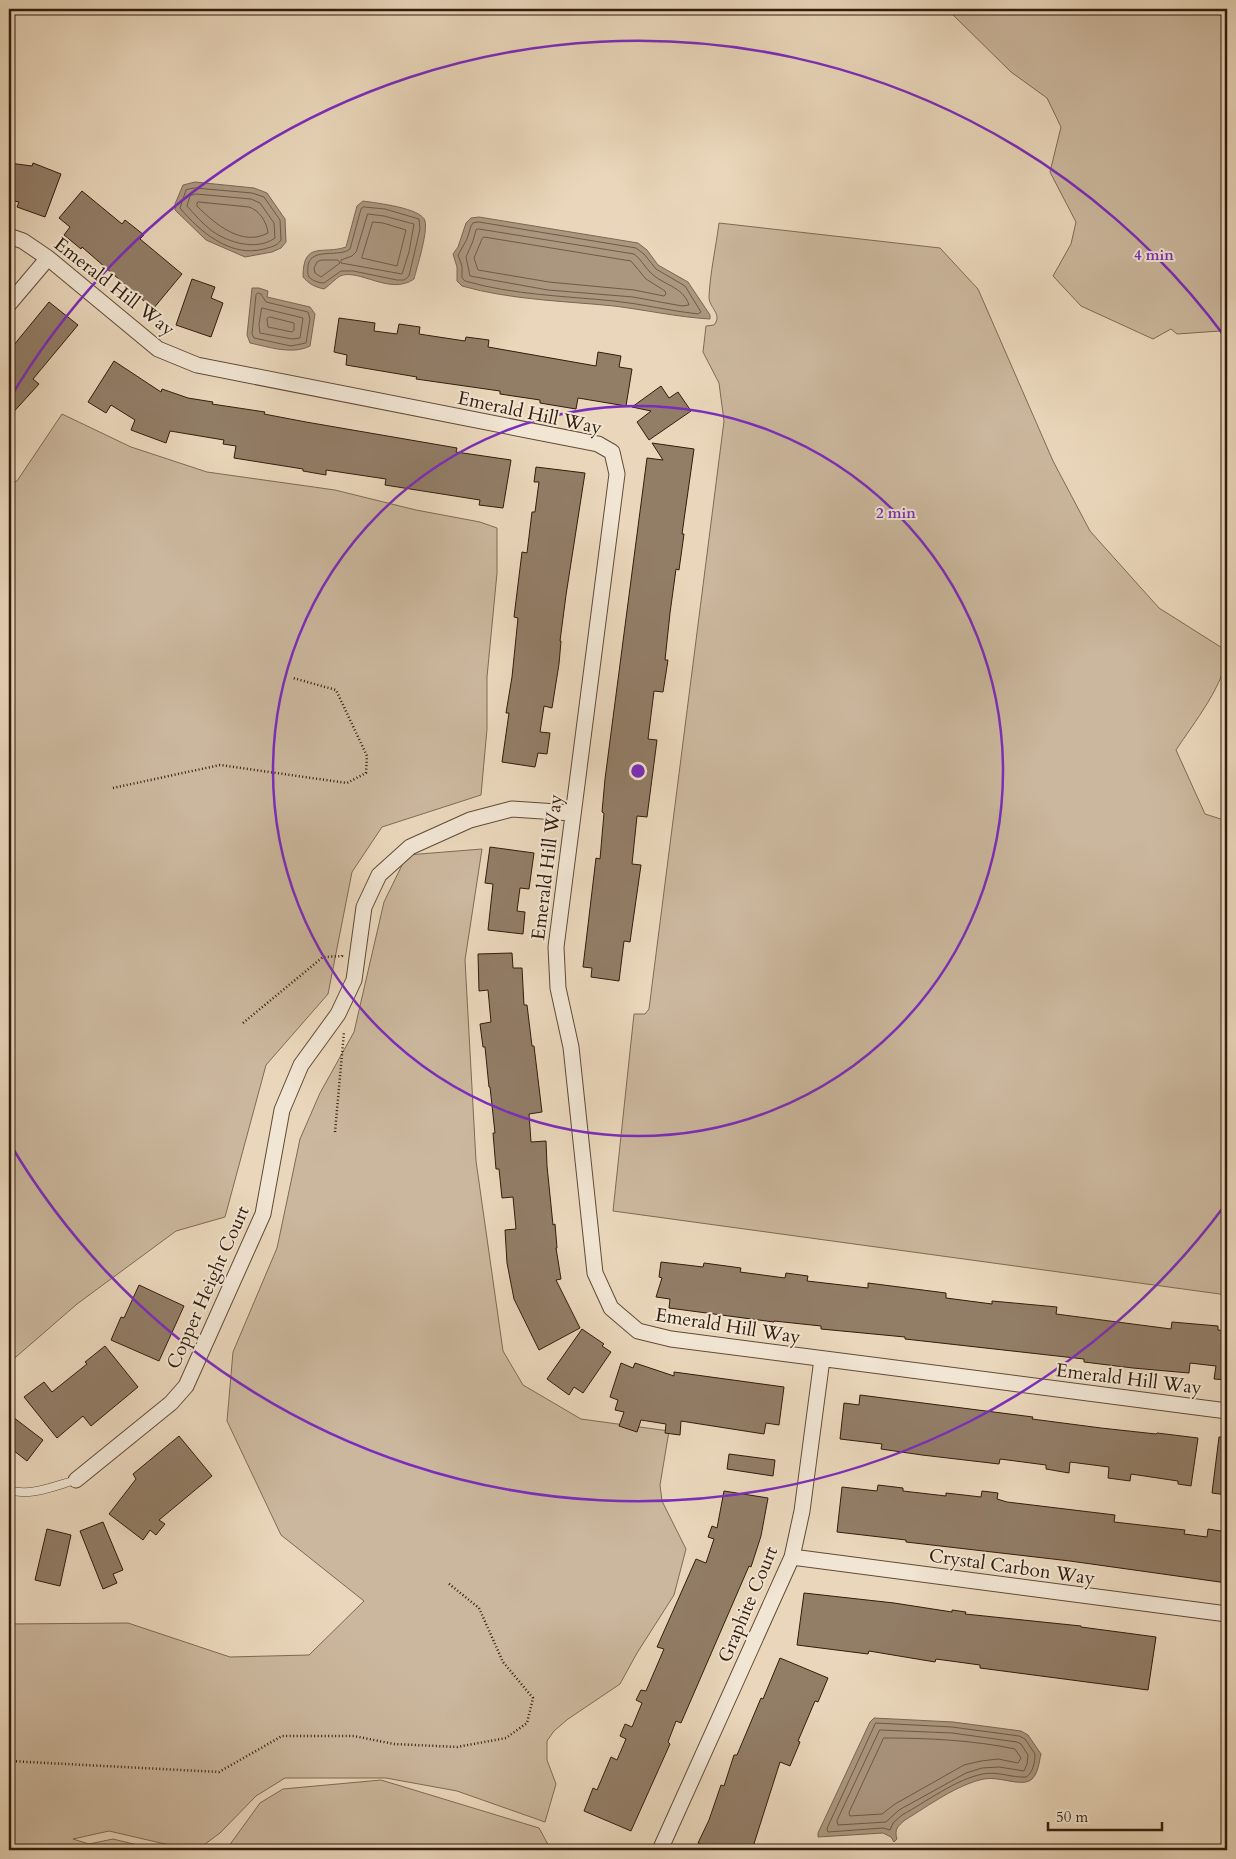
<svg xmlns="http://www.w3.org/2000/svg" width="1236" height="1859" font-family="Cardo,serif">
	<rect width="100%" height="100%" fill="#ead7bb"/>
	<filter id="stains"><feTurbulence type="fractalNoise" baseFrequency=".004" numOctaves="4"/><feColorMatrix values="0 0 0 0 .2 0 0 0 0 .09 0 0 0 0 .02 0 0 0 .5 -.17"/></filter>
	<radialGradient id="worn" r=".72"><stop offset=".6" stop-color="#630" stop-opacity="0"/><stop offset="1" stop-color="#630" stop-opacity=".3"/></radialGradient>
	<path fill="#cbb79d" stroke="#7e6a54" d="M947,9H1227V319L1220,331L1177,334L1171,329L1153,339L1081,306L1053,276L1071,244L1076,222L1050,172L1061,127L1047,98L1011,72Z
		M719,223L940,248L978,289L1053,461L1090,531L1159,608L1227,651C1227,682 1193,724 1176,750L1205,814L1227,821V1295L613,1211L634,1014H645L649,1009L724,421L719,383L703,352L706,326L714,325C723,314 709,308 709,297C710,273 716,247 719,223Z
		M62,414L131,447L207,472L335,490L416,510L480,522L497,528V573L487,677V729L481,795L382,827L352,872L328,994L266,1065L225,1217L176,1231L77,1304L9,1363V484L17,481Z
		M482,849L465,960L476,1161L503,1351L523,1385L581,1419L669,1431L660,1485L662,1501L686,1549L674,1595L637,1653L620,1684L568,1719L554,1731L547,1741V1760L556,1784L545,1822L457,1791L386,1778H285L256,1796L220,1833L197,1850H191L109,1831L73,1839L89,1844L113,1839L158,1850H9V1624L128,1623L230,1657L309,1655L364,1601L281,1535L227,1421L233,1352L277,1248L300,1139L320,1093L354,1032L384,902L407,855Z
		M381,1780L539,1828L551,1850H226L260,1803L283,1789Z"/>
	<path fill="#ab9780" stroke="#7b6652" d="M195,182L254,188L267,193L285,219L286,242L281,248L272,252L245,257L206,240L175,210V204L183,185Z
		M363,201C376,203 422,208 425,221C428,232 417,267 414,279C390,296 359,268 340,276C335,279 330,285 324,289C315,287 309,284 303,277C303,240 323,255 346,247L357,206Z
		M479,217L638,243L647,250L658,265L688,282L710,315V319C677,317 646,310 614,306C564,301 511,300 462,286L457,281V267L453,254L458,247L466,223L471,218Z
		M252,288H259L268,291L267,297L310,307L315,314L310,346C292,355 269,347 250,343L247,335Z
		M874,1718L953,1722L1021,1731L1028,1735L1041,1754C1039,1762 1038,1777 1029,1781C1019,1786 998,1776 984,1779C958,1784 928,1806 905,1820C898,1826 894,1829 897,1839L894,1842L891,1837L883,1833L818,1837V1833L870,1722Z"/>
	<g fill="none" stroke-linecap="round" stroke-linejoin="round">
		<path stroke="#6e5a46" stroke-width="1" d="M195,188L252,193L264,197L280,220L281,240C277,246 271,247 264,249C231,258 200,232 180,208L186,190Z
			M196,194L251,199L260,203L274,223L275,238C257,251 229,243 212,231C203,224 194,214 187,206L190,196Z
			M199,202L249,207C259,210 267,222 268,233C242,247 215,224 197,206V203Z
			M364,207L385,209L419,219L420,229L409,276L404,280H397L353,271H341L324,283C319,283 313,281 309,277C307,274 308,269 308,265C312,247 339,258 350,249L361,209Z
			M368,214L384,216L414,224L409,252L402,274L341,263V260L352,256L356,252Z
			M373,222L383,223L406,230L397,266L362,258Z
			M479,222L636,248L644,254L656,269L685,286L701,312L698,314C670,311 643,304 614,301C565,296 513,295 465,281L462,278V266L458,255L467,239L471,226L473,223Z
			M479,229L634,254C641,259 644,266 650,272C662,285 683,286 689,305L682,306L633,297L548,290L470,276L466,257L473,241L476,230Z
			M484,237L631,261L646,279L665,291L666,294L664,296L634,290L549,282L478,270L474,258L482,239Z
			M322,260H338L340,263L321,277L315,273L314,268L317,262Z
			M258,293L261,294L266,302L308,312L310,319L306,343L291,346L254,338L252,334L256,295Z
			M262,308L303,318L300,338L292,339L260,333L259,325Z
			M270,317L294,323V330L292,332L268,327L267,319Z
			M876,1723L952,1727L1019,1736L1025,1739L1035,1754C1035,1762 1033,1773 1026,1777C1012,1778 998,1771 983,1774C956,1779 926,1802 902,1815L893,1823L890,1830L883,1828L828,1832L827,1829Z
			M880,1730L952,1733L1017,1742L1021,1744L1028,1755L1027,1764L1024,1771L999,1767L982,1768L966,1773L899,1810L886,1822L838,1825L837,1821Z
			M884,1738C926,1738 973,1740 1015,1749L1021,1758L1018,1763L998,1759L981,1761L964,1765L895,1804L882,1814L850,1816L849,1813Z"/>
	</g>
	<path fill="#927d67" stroke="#321c0c" d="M9,163L32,166L33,163L61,174L45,217L17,207L19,202L9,200Z
		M82,191L122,224L125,220L144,235L140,239L182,274L153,309L82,247L81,249L64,235L70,227L59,218Z
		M192,279L215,287L211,298L223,303L211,337L176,325Z
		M49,302L78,325L33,379L39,384L9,417V351Z
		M339,318L375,323L374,331L397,334L399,324L420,327L419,334L465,341L466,337L489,340L488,347L596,366L598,352L621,356L619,367L632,369L626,406L578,398L576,409L540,403V400L500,394V391L416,379L417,377L346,365L347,355L334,352Z
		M114,361L161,392L162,389L188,398L213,402L212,404L265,412L264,414L306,422L457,448L456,452L511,460L503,508L479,505L480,500L385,485L386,479L326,470V475L303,471V469L234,458L236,446L223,444L224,440L170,431L166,443L131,430L135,420L111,405L106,413L88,402Z
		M661,386L669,398L678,392L691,411L649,440L637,422L651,411L632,407Z
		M652,443L694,449L682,534H684L679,570L676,569L670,613L665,660H668L663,692L654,691L648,739L657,740L647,817L637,816L632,864L641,865L630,942L624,941L619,981L591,977L592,968L583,967L596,858L600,859L604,813L602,812L605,779L647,458L663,460Z
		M536,467L585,473L566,595L560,641H561L559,664L552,708L544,706L540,732L550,733L547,754L538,753L535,767L502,762L509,713H506L512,677L518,618L514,617L522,552L527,553L532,512H535L539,482H534Z
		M490,847L534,853L529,889L520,888L517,911L525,912L523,934L488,930L493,884L485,883Z
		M512,953L513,968H522L524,1005H527L532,1046H534L542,1112L529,1114L531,1142L546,1141L547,1166L553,1225L555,1224L557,1248H556L561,1279L556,1280L580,1328L539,1350L514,1299L507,1263L505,1230L516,1229L513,1197L502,1198L499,1169H496L493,1133H495L490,1087H489L485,1047H483L480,1024L491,1022L488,990L479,991L478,954Z
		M661,1262L703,1267L704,1263L741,1268L740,1272L785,1278L786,1273L808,1276L807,1281L868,1288V1283L946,1293V1298L992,1304V1301L1057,1307L1056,1314L1171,1329L1172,1322L1218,1326V1330L1227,1331V1380L1214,1379L1216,1366L1190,1363L1189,1373L1133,1368L1084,1362V1359L905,1339V1337L821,1329V1326L774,1321V1322L669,1308L670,1299L656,1297L662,1278L659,1277Z
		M139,1285L184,1306L159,1361L111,1340L121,1317L124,1318Z
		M582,1329L604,1344L602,1346L611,1352L583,1393L574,1387L569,1395L547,1379Z
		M105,1346L138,1387L91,1426L83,1416L57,1438L24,1397L44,1382L52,1392L87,1364L85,1362Z
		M621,1363L633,1368L635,1363L674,1376V1372L784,1387L779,1425L766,1423L764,1434L681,1421L680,1435L665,1433L666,1424L641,1420L637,1432L619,1426L624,1412L615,1410L618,1400L610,1397Z
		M860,1395L1033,1417L1032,1419L1101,1428L1156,1434L1157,1433L1198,1438L1191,1486L1178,1484V1481L1131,1474L1130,1481L1108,1478L1109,1467L1070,1462L1069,1473L1046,1469V1465L1000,1459L999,1464L922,1455L881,1449L882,1444L840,1439L844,1403L859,1405Z
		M9,1414L43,1440L27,1461L9,1447Z
		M179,1436L212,1476L159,1520L165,1524L156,1535L150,1530L143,1540L109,1514L136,1479L133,1474Z
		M1219,1437H1227V1495L1212,1493Z
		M729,1454L775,1460L773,1476L727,1469Z
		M878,1485L903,1488V1491L946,1496V1493L981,1497L982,1491L998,1493L997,1499L1007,1502L1115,1515L1114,1522L1185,1530L1184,1534L1207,1537L1208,1529L1227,1532V1583L1070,1561L906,1542V1540L837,1532L842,1487L877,1491Z
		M724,1491L768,1498L761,1536L751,1567L749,1566L681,1723L676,1721L668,1742L670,1744L631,1831L584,1811L593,1788L597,1790L611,1757L617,1760L626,1739L620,1736L625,1724L632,1727L642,1703L636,1700L641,1690L646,1691L664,1649L657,1647L696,1559L706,1563L714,1539L708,1537L712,1526L717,1528Z
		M103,1522L123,1570L113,1574L117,1583L103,1589L80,1531Z
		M47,1529L71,1535L60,1586L35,1580Z
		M804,1593L894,1603L952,1612V1610L966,1612L965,1614L1081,1626V1627L1156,1637L1148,1690L980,1668V1665L936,1659L935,1662L869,1651L868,1654L797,1645Z
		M780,1658L828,1678L818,1702L815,1701L798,1741L800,1742L790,1766L780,1762L752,1850H714L698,1843L709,1820L721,1785L724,1786L734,1755H737L761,1698L763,1699Z"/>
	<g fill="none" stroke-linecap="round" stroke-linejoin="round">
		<g stroke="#604b38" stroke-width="9">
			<path id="service" d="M9,1490C30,1497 54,1486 76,1480"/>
		</g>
		<g stroke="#604b38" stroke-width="17">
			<path id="minor" d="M9,236L23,241L48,258L158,349L197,365L598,444L612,452L617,474L556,947L558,988L571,1047L595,1273L611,1308L638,1331L671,1339L1227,1411
				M9,304L48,258
				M76,1480L171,1403L186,1386L263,1214L282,1110L301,1065L338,1014L354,980L364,907L379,875L410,847L470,820L512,809L572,813
				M792,1557L1227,1614
				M660,1850L792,1557L802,1511L822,1359"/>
		</g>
		<path stroke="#321c0c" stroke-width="2.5" stroke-dasharray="1 2.5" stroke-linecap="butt" d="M113,788L220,765L347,783L366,773L367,756L336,690L293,678
			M243,1023L323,957L342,956V954
			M335,1132L344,1032
			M9,1761L219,1772L282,1736H354L394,1744L457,1747L506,1738L527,1723L533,1698L503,1662L479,1608L448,1583"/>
		<use href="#service" stroke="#f1e5d3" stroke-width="8"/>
		<use href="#minor" stroke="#f1e5d3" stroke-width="15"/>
	</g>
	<g fill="none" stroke="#7b2cbf" stroke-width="2.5">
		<circle cx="638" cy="771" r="365"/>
		<path d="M1225 1205A730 730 0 0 1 9 1142M9 400A730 730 0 0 1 1225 337"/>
	</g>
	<g text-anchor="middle" stroke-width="4" stroke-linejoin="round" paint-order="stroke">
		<g font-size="19" fill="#321c0c" stroke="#f1e5d3">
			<text transform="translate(115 286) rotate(38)" y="7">Emerald Hill Way</text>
			<text transform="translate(530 412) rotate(12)" y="7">Emerald Hill Way</text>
			<text transform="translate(546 867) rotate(-83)" y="7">Emerald Hill Way</text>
			<text transform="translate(207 1287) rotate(-66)" y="7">Copper Height Court</text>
			<text transform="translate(728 1325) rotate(9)" y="7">Emerald Hill Way</text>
			<text transform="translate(1129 1378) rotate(7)" y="7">Emerald Hill Way</text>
			<text transform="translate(1012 1566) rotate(8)" y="7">Crystal Carbon Way</text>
			<text transform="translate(747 1604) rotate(-67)" y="7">Graphite Court</text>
		</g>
	</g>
	<circle cx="638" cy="771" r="8" fill="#7b2cbf" stroke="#f1e5d3" stroke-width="2.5"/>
	<g font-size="15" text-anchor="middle" font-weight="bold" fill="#7b2cbf" stroke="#f1e5d3" stroke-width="4" stroke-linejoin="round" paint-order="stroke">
		<text x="1154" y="260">4 min</text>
		<text x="896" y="518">2 min</text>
	</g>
	<rect width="1236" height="1859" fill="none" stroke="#ead7bb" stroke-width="30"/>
	<rect x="10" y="10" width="1216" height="1839" fill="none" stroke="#321c0c" stroke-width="2.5"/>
	<rect x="15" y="15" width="1206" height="1829" fill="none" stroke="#321c0c"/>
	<path d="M1048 1822v8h114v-8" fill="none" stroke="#321c0c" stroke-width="2.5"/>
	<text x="1056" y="1822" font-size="15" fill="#321c0c" stroke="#f1e5d3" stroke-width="4" paint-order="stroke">50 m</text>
	<rect width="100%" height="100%" filter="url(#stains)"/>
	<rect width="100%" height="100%" fill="url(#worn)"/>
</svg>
